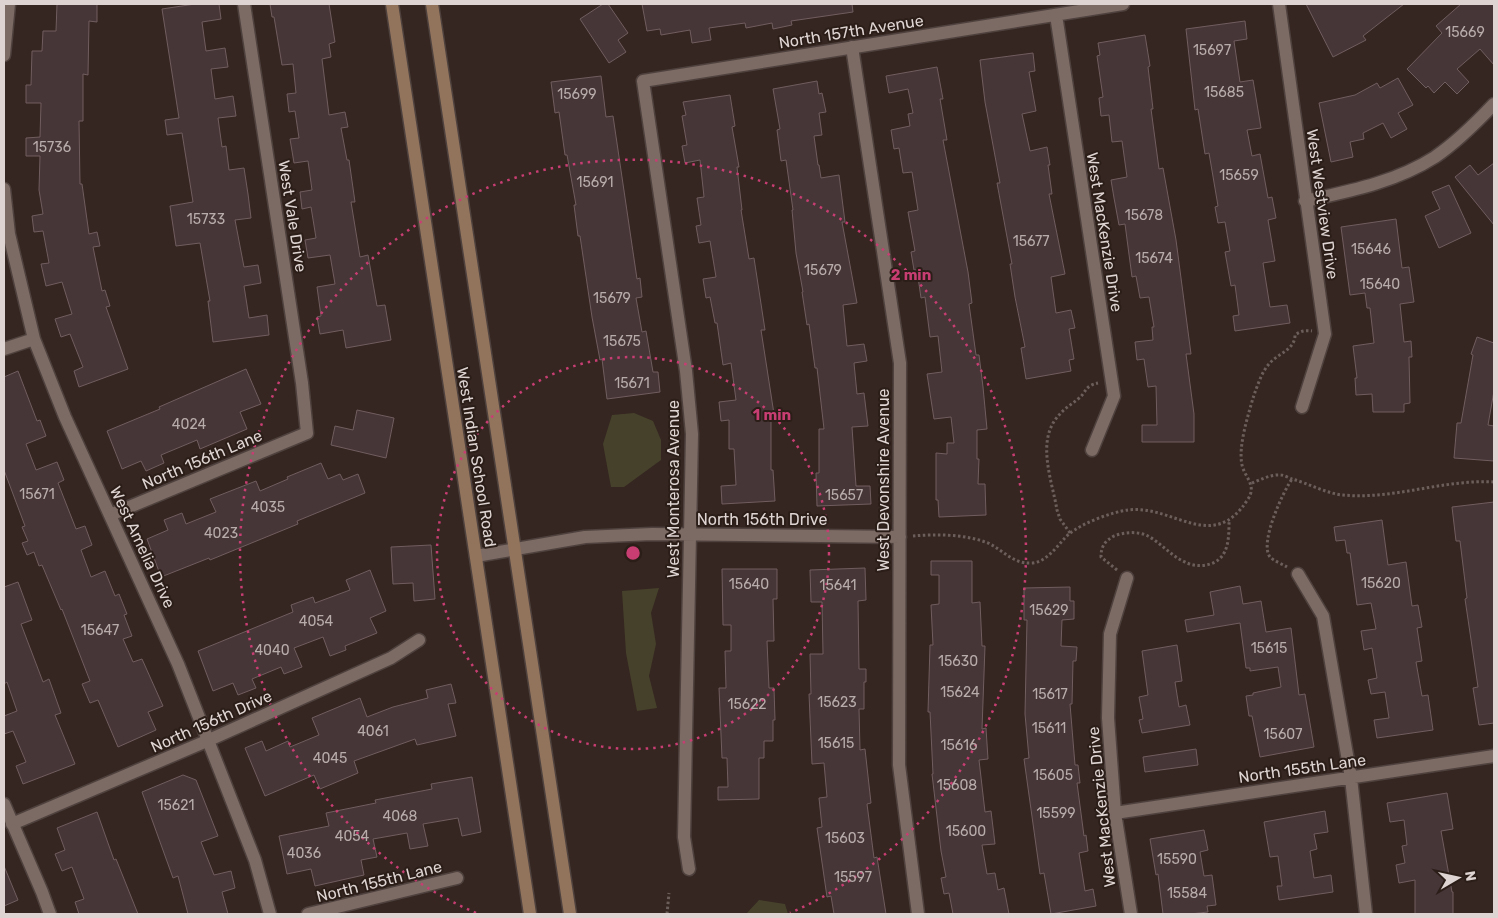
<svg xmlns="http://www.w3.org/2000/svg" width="1498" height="918" font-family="Rubik,sans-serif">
	<rect width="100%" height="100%" fill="#352621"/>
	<path fill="#46412b" d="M634,413L653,421L661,440V460L624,487H611L603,444L612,415Z
		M659,588L651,613L656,644L649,676L657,708L637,711L626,653L622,591Z
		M759,900L785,904L788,914H746Z"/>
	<path fill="#473638" stroke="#705d5f" d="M57,4H97V22L89,21L88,75L83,74V121H79L80,184H82L89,234L97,232L100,246L93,247L102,291L105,290L110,306L106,307L128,369L79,387L74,371L83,367L70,334L61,337L55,319L72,314L62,282L46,286L41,264L49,263L43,231L34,232L32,216L43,214L39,190L40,156H26V138L40,137L41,103H26V85H31L32,51H42L43,31H56Z
		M195,4H219L221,19L202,22L206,51L225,48L228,67L211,69L215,99L233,96L236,116L218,118L222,147L226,146L229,170L244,168L248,194L251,218L235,220L244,267L258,265L261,283L244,286L249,318L267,315L269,335L213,342L208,301H210L200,243L176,246L170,206L193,202L182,133L167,135L165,120L179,118L162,9Z
		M270,4H329L335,42L329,44L331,57L322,59L329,115L345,112L348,127L341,128L347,160H349L355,202H351L360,257L368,255L377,306L385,305L391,340L346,348L343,330L320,334L317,317L321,316L317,287L335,284L330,255L308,258L305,240L316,238L311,207L302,209L300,192L312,190L308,161L294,163L290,139L299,138L295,111L289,112L287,94L296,93L293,64L282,65L274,17H272Z
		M603,4H608L628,33L618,40L626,52L609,63L580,19Z
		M642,4H852L853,12L791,21L792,25L773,29L772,23L746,28L745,23L709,28L711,40L692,43L690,30L661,35L660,29L647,31Z
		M1306,4H1404L1363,36L1366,40L1333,57Z
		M1461,4H1494V65L1480,49L1457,69L1469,82L1457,94L1445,82L1434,93L1428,86L1426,88L1407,69L1442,33L1436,26Z
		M1245,21L1247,39L1234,41L1240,82L1253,80L1261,128L1247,130L1252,156L1260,154L1268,198L1272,197L1276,218L1268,220L1275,261L1263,263L1270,307L1287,305L1290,323L1235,331L1233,316L1239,315L1235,285L1231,286L1225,252L1230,251L1225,222L1218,223L1215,207L1218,206L1209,153L1205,154L1198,109L1195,110L1186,29Z
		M1145,35L1150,66L1148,67L1153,109H1151L1159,169L1163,168L1176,240L1191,354H1186L1194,414V442H1142V425H1157L1156,386L1148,387L1144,359L1137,360L1135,342L1153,340L1152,327H1154L1149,297L1140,298L1136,276L1132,277L1125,224L1119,225L1114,198L1111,180L1127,177L1122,141L1112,142L1109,115L1101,116L1099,98L1103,97L1097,56L1100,55L1098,43Z
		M1033,53L1035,71L1029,72L1036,111L1022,114L1030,151L1047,147L1050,165H1048L1052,194H1049L1065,274L1051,277L1056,313L1071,310L1075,328L1069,329L1074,359L1069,360L1071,371L1026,379L1021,348L1025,347L1015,297L1010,264H1012L997,183H1000L985,102L980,60Z
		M937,67L943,99H940L947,140H943L968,272L972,303L969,304L976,355H979L983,387L987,429L977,430V459H979L978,484H985L986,515L939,517L938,500H936V453L947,454V443H954L951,417L934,419L927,374L942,372L938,336L930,337L925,297L921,298L917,270H914L911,252L915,251L908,212L918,210L912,172L903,173L899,148L894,149L891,130L910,126L908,114L913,113L908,89L889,93L886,76Z
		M601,76L606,117L613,116L637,279L640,278L642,297L636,298L642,332L646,331L653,372H658L660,392L607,399L602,359L600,360L592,317L580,236H578L574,205H576L567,155H565L559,112L555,113L551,82Z
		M1398,78L1413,105L1398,113L1407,129L1391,138L1383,123L1363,133L1364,139L1350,142L1353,157L1331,162L1319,103L1355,95L1377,83L1380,88Z
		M817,81L819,94L822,93L826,112L819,113L822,135L814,136L818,165H819L821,178L839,175L845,222H842L857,303L843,305L847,346L864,344L867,361L854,363L857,394L864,393L868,426L852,427L856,486H870L871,504L817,506L816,473H819V429H824L817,368H815L809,324L807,325L802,292H803L796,253L792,210H793L786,160L781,161L777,130L780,129L773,89Z
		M730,95L735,126L732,127L739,167H737L742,210H741L749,259L754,258L765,330H761L774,414L771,415V470H773L775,501L722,504L721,486L736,485L734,449H729V420L721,421L719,402L736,400L731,363L723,365L717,323H715L710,297L706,298L703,279L716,277L710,241L699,243L696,226L701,225L697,198L704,197L700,160L685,163L682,146L687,145L682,116L686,115L683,102Z
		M1494,163V225L1455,177L1470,165L1478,175Z
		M1449,185L1471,233L1439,248L1425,216L1440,209L1432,192Z
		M1396,219L1402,268L1409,267L1414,302L1400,304L1404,342L1411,341L1412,357H1409L1410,403L1404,404V412H1373L1372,394L1356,395L1355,378H1357L1353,346L1374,343L1370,308H1367L1365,293L1350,295L1341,227Z
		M1477,337L1494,343V391L1488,425L1494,426V461L1454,458L1457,423H1461L1473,355L1471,354Z
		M246,369L261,404L240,412L247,429L200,449L197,440L161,455L164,463L146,471L141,461L122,469L107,431L160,409L159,407Z
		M18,371L37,421L40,420L46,436L26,444L36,470L57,462L64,480L58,483L76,529L85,526L92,545L81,550L91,577L105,571L115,596L119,594L127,614L124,615L132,636L123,639L133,662L142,659L163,706L148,712L156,730L118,747L98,700L90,703L82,684L90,681L62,609L61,610L42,565L39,566L34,552L27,555L22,543L28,541L22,527L25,526L4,470V377Z
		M357,410L394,418L386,458L331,445L335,426L353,430Z
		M321,463L328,479L340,474L343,480L358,474L365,493L297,521L298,524L210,560L209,558L161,577L147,539L168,530L164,520L182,513L186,524L216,512L210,499L256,481L260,491L288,479L287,477Z
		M1494,502V723L1479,725L1473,688L1478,687L1465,599L1467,598L1460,541H1456L1452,507Z
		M1382,520L1388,565L1406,562L1412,606L1418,605L1422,627L1417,628L1422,661L1416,662L1422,696L1428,695L1433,730L1377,738L1374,720L1389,718L1385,692L1371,694L1368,680L1377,678L1372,648L1364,650L1361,631L1376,629L1371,603L1357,605L1350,553H1347L1345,540L1336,541L1334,527Z
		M431,545L435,599L414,601L413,583L393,584L391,547Z
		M931,561H972V603L980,602L982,646H985L982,729L986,728L988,759L979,760L985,812L991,811L995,844L982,845L987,874L995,873L998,890L1004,888L1009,914H953L949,893L944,894L941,878L946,877L941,851L932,774H933L930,712H928L930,645H933L931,605L939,604V575H931Z
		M865,568L866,600L858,601L859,669H866V682H864V709H859L860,750L865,749L871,803L867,804L874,858L877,857L886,914H834L831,896L827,897L817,828L822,827L819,798L827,797L824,763L812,764L809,694H811L810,654H823L822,602H811L810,570Z
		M722,569H777V599H773L774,641H767L769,688H774L775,720H773V741H764V758H759V799L718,800V787H728L727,758H722L719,688H726L725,651H731V625H723Z
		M370,570L386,611L370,618L377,633L345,646L346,650L330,656L323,637L294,648L302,667L284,674L281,667L252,679L256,688L238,695L233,683L213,691L198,651L293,612L291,605L313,597L315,603L350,590L346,580Z
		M18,582L32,620L21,624L43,682L49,679L61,713L55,715L75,764L23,784L16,766L26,762L13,731L4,734V716L17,711L7,682L4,684V587Z
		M1240,586L1243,604L1261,601L1266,632L1291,628L1299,695L1305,694L1314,747L1260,757L1252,716H1249L1246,696L1253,695V693L1281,687L1278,667L1250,671V668H1246L1240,623L1187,632L1185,620L1214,615L1210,592Z
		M1070,587V601H1074V619L1062,620L1061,646L1077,647L1076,661H1073L1072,704H1070L1075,765H1078L1080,783H1077L1084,836L1086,835L1088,851L1079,853L1085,891L1093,889L1096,906L1051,914L1044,873L1040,874L1024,759L1029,758L1025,714L1027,620H1024V588Z
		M1177,645L1182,681L1175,682L1179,707L1186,705L1190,725L1142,733L1139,720L1143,719L1139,697L1148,695L1142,651Z
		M451,684L456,703L448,704L456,736L417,745L415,739L354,761L358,773L320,789L314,775L265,796L245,748L262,741L266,751L288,741L290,747L319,735L312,718L360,698L367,717L393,707L428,698L426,690Z
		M1196,749L1198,765L1145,772L1143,757Z
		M183,775L196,780L218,836L201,842L214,875L231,871L235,888L222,892L228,914H188L178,876L173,878L142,792Z
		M472,777L481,832L462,836L458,818L423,824L428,846L410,849L407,833L373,839L377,857L361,860L364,875L315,886L311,869L287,874L279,836L329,826L326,813L376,803L375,800L432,789L431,784Z
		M1447,793L1453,829L1441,831L1452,892H1453V914H1415V880L1399,883L1396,865L1405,863L1402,846L1407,845L1404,820L1390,822L1387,803Z
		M1325,811L1328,832L1314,834L1317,849L1310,851L1314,878L1331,875L1333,892L1279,900L1277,886H1282L1278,856L1270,857L1264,822Z
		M97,812L114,860L116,859L138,914H79L75,902L84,899L72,867L62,871L55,854L65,850L57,828Z
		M1204,830L1208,850L1200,852L1204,876L1212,875L1216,905L1207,906L1208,912L1190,914H1163L1158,874L1156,875L1150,839Z
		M4,866L18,900L4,906Z"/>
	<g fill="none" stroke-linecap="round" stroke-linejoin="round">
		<g stroke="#4f423e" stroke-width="15">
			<path id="minor" d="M1279,4L1325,334L1302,407
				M1056,15L1114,396L1092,450
				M852,47L900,363L899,765L918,914
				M4,55L9,4
				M4,189L9,234L34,339L65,417L178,664L255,860L270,914
				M1305,201C1350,191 1396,182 1435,157C1457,142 1476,123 1494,104
				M4,349L34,339
				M110,515L307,433L302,383L244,4
				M476,556L585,537L652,534L900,537
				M1298,574L1323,616L1351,778L1366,914
				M1127,578L1110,634L1108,718L1115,813L1131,914
				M4,804L42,892L50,914
				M1115,813L1494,756
				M12,824L209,740L391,658L419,640
				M689,869L684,837L692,434L686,371L643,81L1123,4
				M308,914L457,878"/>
		</g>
		<g stroke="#4f423e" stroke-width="15">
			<path id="secondary" d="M392,4L530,914
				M432,4L570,914"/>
		</g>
		<path stroke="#6c5f5b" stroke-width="3" stroke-dasharray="2.5 2.5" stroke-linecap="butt" d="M1252,483C1260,480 1271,474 1281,475C1284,475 1289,478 1292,479C1307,483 1328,494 1343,495C1394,500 1443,479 1494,482
			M1070,533L1060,519L1057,510C1052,480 1035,439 1060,414C1065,408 1072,404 1078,399C1087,392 1084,386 1098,383
			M913,536C936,534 965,534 988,543C1003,550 1013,564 1031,563C1047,563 1059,543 1069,534C1082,523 1112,512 1128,510C1173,504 1213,555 1248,499C1257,485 1245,478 1242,465C1238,446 1248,416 1253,398C1257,387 1261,373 1269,364C1278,353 1295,350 1295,335C1301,331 1305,330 1312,331
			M1287,567C1282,564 1274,561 1270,557C1259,543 1283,492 1292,479
			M1117,570L1101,557C1101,546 1105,541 1114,536C1124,532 1138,531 1148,536C1161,543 1171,556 1185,562C1198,569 1219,566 1225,551C1229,543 1229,530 1229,521
			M667,914L669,893"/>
		<use href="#minor" stroke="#7c6a64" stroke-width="12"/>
		<use href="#secondary" stroke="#92745d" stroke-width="12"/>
	</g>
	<g fill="none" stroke="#c83e73" stroke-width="2.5" stroke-dasharray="2.5 5">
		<circle cx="633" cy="553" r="196"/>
		<path d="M476 913A393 393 0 1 1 790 913"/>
	</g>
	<g text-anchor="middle" stroke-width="4" stroke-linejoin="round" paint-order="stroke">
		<g font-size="14" fill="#b8acab">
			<text x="1465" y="37">15669</text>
			<text x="1212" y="55">15697</text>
			<text x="1224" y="97">15685</text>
			<text x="577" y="99">15699</text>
			<text x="52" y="152">15736</text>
			<text x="1239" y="180">15659</text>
			<text x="595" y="187">15691</text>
			<text x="1144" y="220">15678</text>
			<text x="206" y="224">15733</text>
			<text x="1031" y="246">15677</text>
			<text x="1371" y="254">15646</text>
			<text x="1154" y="263">15674</text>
			<text x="823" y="275">15679</text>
			<text x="1380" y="289">15640</text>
			<text x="612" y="303">15679</text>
			<text x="622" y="346">15675</text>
			<text x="632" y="388">15671</text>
			<text x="189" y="429">4024</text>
			<text x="37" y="499">15671</text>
			<text x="844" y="500">15657</text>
			<text x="268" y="512">4035</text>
			<text x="221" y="538">4023</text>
			<text x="1381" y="588">15620</text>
			<text x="749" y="589">15640</text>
			<text x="838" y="590">15641</text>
			<text x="1049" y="615">15629</text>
			<text x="316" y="626">4054</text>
			<text x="100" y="635">15647</text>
			<text x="1269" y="653">15615</text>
			<text x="272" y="655">4040</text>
			<text x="958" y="666">15630</text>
			<text x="960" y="697">15624</text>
			<text x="1050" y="699">15617</text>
			<text x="837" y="707">15623</text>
			<text x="747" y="709">15622</text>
			<text x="1049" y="733">15611</text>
			<text x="373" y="736">4061</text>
			<text x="1283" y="739">15607</text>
			<text x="836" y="748">15615</text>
			<text x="959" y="750">15616</text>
			<text x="330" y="763">4045</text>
			<text x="1053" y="780">15605</text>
			<text x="957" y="790">15608</text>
			<text x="176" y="810">15621</text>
			<text x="1056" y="818">15599</text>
			<text x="400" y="821">4068</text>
			<text x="966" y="836">15600</text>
			<text x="352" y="841">4054</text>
			<text x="845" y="843">15603</text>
			<text x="304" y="858">4036</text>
			<text x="1177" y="864">15590</text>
			<text x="853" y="882">15597</text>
			<text x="1187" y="898">15584</text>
		</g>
		<g font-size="16" fill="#ded4d1" stroke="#2b1d18">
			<text transform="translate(851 31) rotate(-9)" y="6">North 157th Avenue</text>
			<text transform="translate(1323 204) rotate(82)" y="6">West Westview Drive</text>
			<text transform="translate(293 216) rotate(81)" y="6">West Vale Drive</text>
			<text transform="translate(1105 232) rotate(81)" y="6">West MacKenzie Drive</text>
			<text transform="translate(477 457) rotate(81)" y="6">West Indian School Road</text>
			<text transform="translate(202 459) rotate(-23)" y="6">North 156th Lane</text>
			<text transform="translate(883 480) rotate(-90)" y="6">West Devonshire Avenue</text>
			<text transform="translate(673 489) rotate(-90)" y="6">West Monterosa Avenue</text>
			<text x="762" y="525">North 156th Drive</text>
			<text transform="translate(143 547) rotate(65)" y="6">West Amelia Drive</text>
			<text transform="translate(211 721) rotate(-24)" y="6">North 156th Drive</text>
			<text transform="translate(1302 768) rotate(-8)" y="6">North 155th Lane</text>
			<text transform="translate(1101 807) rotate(-96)" y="6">West MacKenzie Drive</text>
			<text transform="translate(379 881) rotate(-14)" y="6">North 155th Lane</text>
		</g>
	</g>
	<circle cx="633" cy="553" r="8" fill="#c83e73" stroke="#2b1d18" stroke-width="2.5"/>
	<g font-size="15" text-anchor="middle" font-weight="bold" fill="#c83e73" stroke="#2b1d18" stroke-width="4" stroke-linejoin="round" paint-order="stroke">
		<text x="911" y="280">2 min</text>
		<text x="772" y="420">1 min</text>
	</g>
	<rect width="1498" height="918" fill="none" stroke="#ded4d1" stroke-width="10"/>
	<g transform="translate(1458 878) rotate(81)" stroke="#2b1d18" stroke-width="4" paint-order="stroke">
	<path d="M0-4L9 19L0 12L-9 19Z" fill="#ded4d1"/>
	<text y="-8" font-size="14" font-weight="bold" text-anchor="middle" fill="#ded4d1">N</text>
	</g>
</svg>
